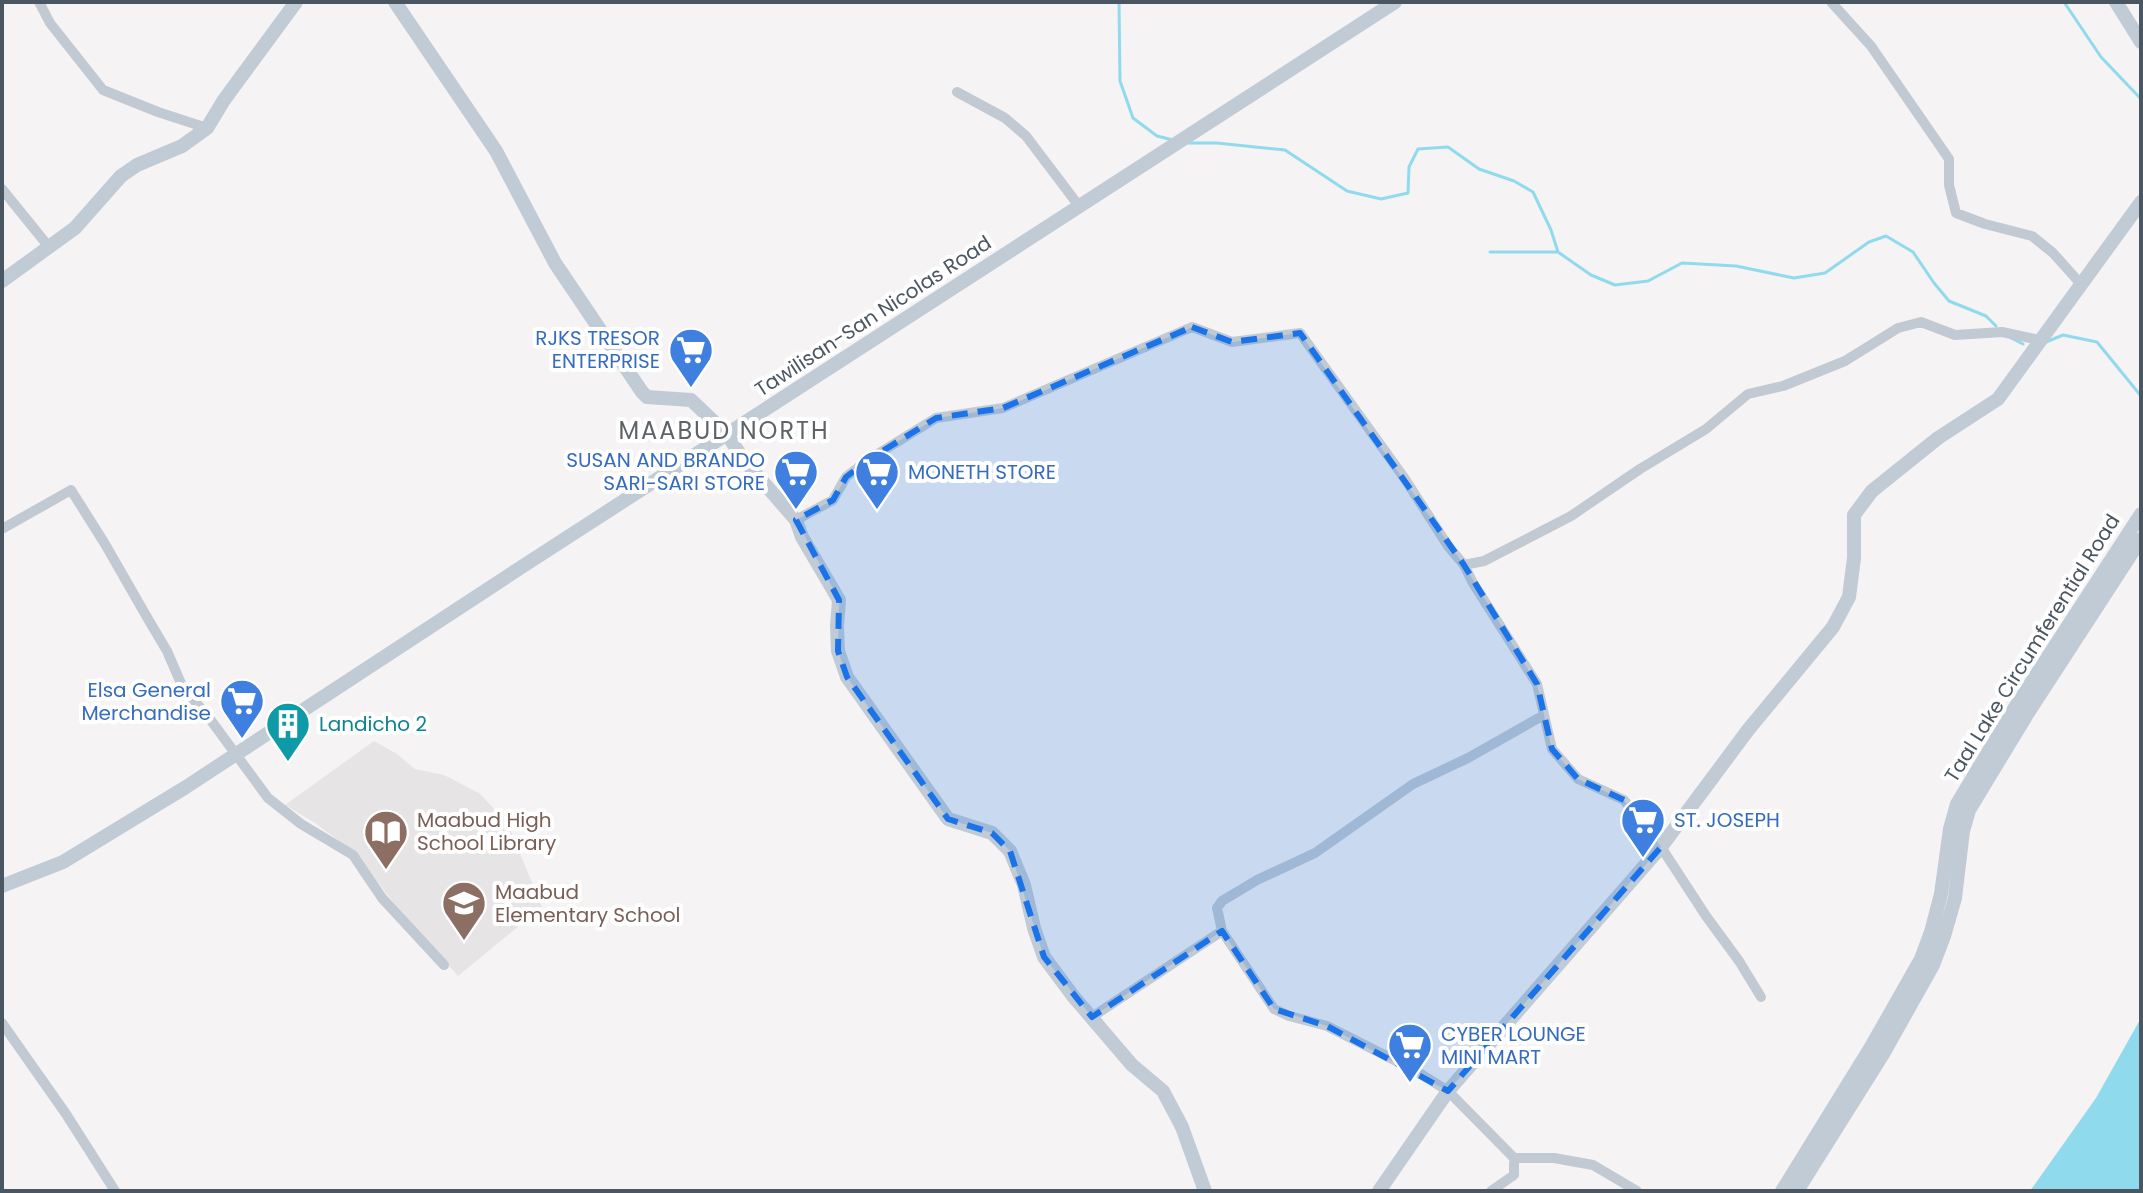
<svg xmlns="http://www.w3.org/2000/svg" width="2143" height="1193" font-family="Poppins,sans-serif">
	<rect width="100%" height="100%" fill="#f5f3f3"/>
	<path fill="#e6e4e5" d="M374,741L397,754L415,769L444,775L479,793L507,822L542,907L458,976L393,902L355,853L315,823L285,805Z"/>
	<path fill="#90daee" d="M2141,1018V1191H2030L2096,1098Z"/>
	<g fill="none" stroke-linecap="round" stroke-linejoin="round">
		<path stroke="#90daee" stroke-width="3" d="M1119,2L1120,81L1133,118L1157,136L1173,140
			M2064,2L2101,57L2141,99
			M1188,143H1217L1285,150L1347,191L1381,199L1408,193L1409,167L1418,149L1448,147L1479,169L1514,181L1533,192L1551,230L1558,252L1591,275L1615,285L1648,281L1682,263L1736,266L1794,278L1825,273L1869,242L1886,236L1913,252L1934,283L1949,301L1986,316L1996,326
			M1490,252H1558
			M2011,338L2023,344
			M2046,342L2063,335L2097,342L2141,396"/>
		<path stroke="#c1cad2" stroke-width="10" d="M39,2L50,23L103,90L158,112L207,128
			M1831,2L1871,46L1949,159V185L1956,213L1985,224L2032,236L2053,253L2080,283
			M957,92L1005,118L1026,136L1079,206
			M2,189L49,247
			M796,520L833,500L846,477L868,460L936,418L1003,408L1192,327L1232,342L1300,333L1405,479L1448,546L1464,565L1484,561L1571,516L1640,469L1706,429L1748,394L1783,386L1845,361L1898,328L1921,322L1955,335L2002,332L2039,340
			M2,529L71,490L105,544L148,619L167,651L183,688L207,715L268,798L301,824L353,855L382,898L444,965
			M1464,565L1473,583L1537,684L1552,749L1578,779L1624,800L1661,847L1706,916L1739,961L1761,997
			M1222,931L1217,908L1222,901L1257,880L1315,853L1413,784L1468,758L1544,715
			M1092,1017L1222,931L1274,1009L1289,1016L1327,1026L1416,1071L1448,1091L1514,1158H1554L1593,1165L1637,1191
			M2,1023L66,1114L115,1191
			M1491,1191L1514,1175V1158"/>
		<path stroke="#c1cbd6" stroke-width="14" d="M395,2L496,151L555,263L642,392L647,397L691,400L727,434L743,459L796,520L802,537L839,600L837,626L838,651L847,677L948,819L992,833L1010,851L1024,885L1034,928L1044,957L1073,996L1132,1065L1163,1091L1182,1127L1205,1191
			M2116,2L2141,42
			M2,281L75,228L121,176L137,165L182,146L207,128L224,100L296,2
			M2,886L63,862L186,787L520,568L1395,2
			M1379,1191L1448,1091L1661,847L1748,730L1833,627L1849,597L1854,558V515L1872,491L1938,438L1998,399L2141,202
			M1782,1191L1871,1047L1921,959L1931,932L1941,894L1950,829L1957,804L2014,709L2141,514
			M1797,1191L1883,1054L1933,965L1944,936L1955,898L1963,831L1969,810L2026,716L2141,539"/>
	</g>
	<path fill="#1a73e8" fill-opacity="0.2" stroke="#1a73e8" stroke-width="6" stroke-dasharray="16 10" stroke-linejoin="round" d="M1192,327L1232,342L1300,333L1464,565L1537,684L1552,749L1578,779L1624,800L1661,847L1448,1091L1327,1026L1274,1009L1222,931L1092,1017L1044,957L1010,851L992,833L948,819L847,677L838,651L839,600L796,520L833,500L846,477L868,460L936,418L1003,408Z"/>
	<defs>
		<g id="supermarket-pin" transform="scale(2.3)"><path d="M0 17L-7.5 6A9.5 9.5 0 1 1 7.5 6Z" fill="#3f7fe0" stroke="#fff"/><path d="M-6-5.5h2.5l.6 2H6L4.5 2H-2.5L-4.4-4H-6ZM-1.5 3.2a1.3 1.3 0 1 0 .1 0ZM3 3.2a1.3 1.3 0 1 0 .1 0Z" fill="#fff"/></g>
		<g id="building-pin" transform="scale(2.3)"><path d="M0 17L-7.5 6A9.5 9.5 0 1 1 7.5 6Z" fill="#0f9aa8" stroke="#fff"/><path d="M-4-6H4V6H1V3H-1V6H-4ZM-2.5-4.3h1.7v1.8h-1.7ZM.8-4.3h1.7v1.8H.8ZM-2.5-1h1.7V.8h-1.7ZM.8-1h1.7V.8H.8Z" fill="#fff"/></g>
		<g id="library-pin" transform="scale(2.3)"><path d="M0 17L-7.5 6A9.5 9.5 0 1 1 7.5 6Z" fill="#8d6e63" stroke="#fff"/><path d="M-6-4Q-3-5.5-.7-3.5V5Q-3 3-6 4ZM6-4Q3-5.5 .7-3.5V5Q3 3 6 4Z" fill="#fff"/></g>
		<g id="school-pin" transform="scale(2.3)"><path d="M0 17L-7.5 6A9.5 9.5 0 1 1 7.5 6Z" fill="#8d6e63" stroke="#fff"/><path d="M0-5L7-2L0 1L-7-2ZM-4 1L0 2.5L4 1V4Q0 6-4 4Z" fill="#fff"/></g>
	</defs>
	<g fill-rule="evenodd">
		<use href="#supermarket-pin" x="691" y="350"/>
		<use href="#supermarket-pin" x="796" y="472"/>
		<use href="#supermarket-pin" x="877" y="472"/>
		<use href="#supermarket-pin" x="242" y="701"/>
		<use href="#building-pin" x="288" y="724"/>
		<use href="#supermarket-pin" x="1643" y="820"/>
		<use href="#library-pin" x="386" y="832"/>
		<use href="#school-pin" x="464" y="903"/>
		<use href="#supermarket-pin" x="1410" y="1045"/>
	</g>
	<g text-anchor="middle" stroke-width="8" stroke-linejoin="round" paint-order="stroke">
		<g font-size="20" fill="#4a5661" stroke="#fff">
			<text transform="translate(873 316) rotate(-33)" y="7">Tawilisan-San Nicolas Road</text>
			<text transform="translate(2032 648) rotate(-58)" y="7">Taal Lake Circumferential Road</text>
		</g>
		<g font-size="20" fill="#366cbe" stroke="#fff" text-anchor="end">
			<text x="660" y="345">RJKS TRESOR<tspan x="660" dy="23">ENTERPRISE</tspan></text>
			<text x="765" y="467">SUSAN AND BRANDO<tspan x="765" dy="23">SARI-SARI STORE</tspan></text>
			<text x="908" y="479" text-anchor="start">MONETH STORE</text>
			<text x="211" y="697">Elsa General<tspan x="211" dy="23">Merchandise</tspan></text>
			<text x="1674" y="827" text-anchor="start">ST. JOSEPH</text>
			<text x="1441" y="1041" text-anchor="start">CYBER LOUNGE<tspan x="1441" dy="23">MINI MART</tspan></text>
		</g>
		<g font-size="20" fill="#0d838f" stroke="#fff" text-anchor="start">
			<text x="319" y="731">Landicho 2</text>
		</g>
		<g font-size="20" fill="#785e54" stroke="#fff" text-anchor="start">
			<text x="417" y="827">Maabud High<tspan x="417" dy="23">School Library</tspan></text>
			<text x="495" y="899">Maabud<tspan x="495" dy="23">Elementary School</tspan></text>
		</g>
		<g font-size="24" letter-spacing="2" fill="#5f6368" stroke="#fff">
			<text x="724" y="439">MAABUD NORTH</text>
		</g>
	</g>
	<rect width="2143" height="1193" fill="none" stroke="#4a5661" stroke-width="8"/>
</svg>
